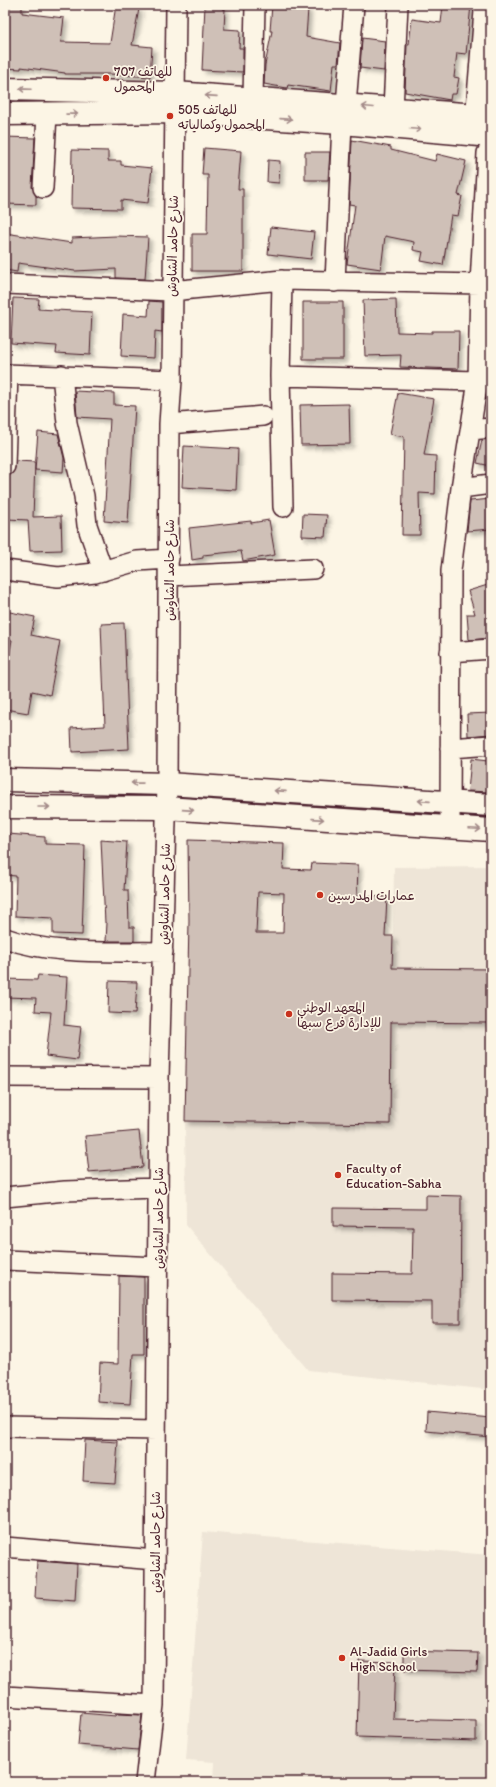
<svg xmlns="http://www.w3.org/2000/svg" width="496" height="1787" font-family="Itim,'Playpen Sans Arabic',sans-serif">
	<defs>
		<filter id="shadow"><feDropShadow dx="3.5" dy="3.5" stdDeviation="2" flood-color="#0004"/></filter>
	</defs>
	<rect width="100%" height="100%" fill="#fcf5e5"/>
	<filter id="ink" filterUnits="userSpaceOnUse"><feTurbulence type="fractalNoise" baseFrequency=".025" numOctaves="2"/><feDisplacementMap in="SourceGraphic" scale="8" xChannelSelector="R" yChannelSelector="G"/><feConvolveMatrix kernelMatrix="1 2 1 2 8 2 1 2 1" color-interpolation-filters="sRGB"/></filter>
	<g filter="url(#ink)">
		<path fill="#eee5d7" d="M491,866V1390L308,1370L186,1225L185,1121L390,1124L394,867Z
			M203,1532L491,1555V1782H213L214,1762L186,1760Z"/>
		<path fill="#cfc0b7" stroke="#4a1f2b" fill-rule="evenodd" filter="url(#shadow)" d="M5,5H22V13L64,18L61,42L110,43L116,5L139,9L132,45L152,47L150,77L110,74H65V73L21,67V69L5,68Z
			M205,5H222V9H225L224,29L240,30L239,48H243V72L202,70Z
			M272,5H286V7L308,9L306,37L340,43L338,64H334L331,91L288,85L287,88L264,84L265,65L272,31H270Z
			M443,5H471L466,54L457,53L454,77L459,78L456,94H451L450,100L405,92L407,44H409L412,19L441,23Z
			M362,38L385,41L384,71L360,68Z
			M5,137L35,138L32,187L36,196V205L5,204Z
			M352,140L391,147V150L435,161L437,154L466,161L458,195L462,196L458,216L451,215L443,265L421,261L423,252L413,250L414,242L385,236L381,269L347,264L355,205L349,204Z
			M204,148L241,151L238,189H243V271H192V234H207L208,175H202Z
			M72,150L108,151V161H121V165L152,168L148,203L121,200V209L71,208Z
			M305,152H330L328,180H305Z
			M268,160L280,161L279,183L267,182Z
			M271,227L314,232L311,259L268,254Z
			M5,233L72,243V238L116,236L148,237L145,279L116,278V269L75,271L18,263L17,272L5,270Z
			M13,298L39,299L38,309L92,312L90,355L56,353L57,346L11,343Z
			M396,299L397,332L432,333V331H459L458,369L400,367L401,355L365,356L363,300Z
			M149,301L162,302V332L155,331L154,358L121,356L123,314L148,316Z
			M303,302H343V359H303Z
			M75,391L114,393V405L135,406L128,523L104,521L110,419L77,417Z
			M398,393L434,399L424,455L436,456L435,494L419,493L420,535H402L404,437L390,434Z
			M349,404L350,444L301,445L300,405Z
			M38,432L58,434L64,458L63,472L35,470Z
			M491,439V466L477,463L482,440Z
			M184,446L238,449L236,490L182,487Z
			M16,461L35,462L33,517L61,516L62,550L30,551L28,520L7,519L8,476L14,471Z
			M491,499V529L467,531L470,501Z
			M303,514L327,515L325,537L302,536Z
			M269,520L275,555L243,561L241,551L203,555V558L192,560L189,528L251,521V523Z
			M491,584V638L469,640L467,614H475L468,591Z
			M5,611L35,617L31,635L60,641L50,695L32,691L28,713L5,709V680L12,640L5,639Z
			M124,623L129,749L72,752L71,728L105,726L101,624Z
			M491,713V734L468,736L467,714Z
			M471,759L488,761L487,769L491,770V792L468,791Z
			M8,834L45,837V844L85,845L82,935L53,934V918L15,916L16,876L5,875Z
			M101,840L127,842L124,890H128L129,927H134V941H106L107,923H105Z
			M188,840L284,843L283,869L311,870L312,863L358,865L357,896L387,897L385,936H393L392,968L491,969V1023L391,1022L390,1124L185,1121L189,921ZM258,892L284,893L283,933H256Z
			M38,975L67,977L64,1025L81,1027L77,1060L46,1056L51,1012L35,1011L36,998L5,997V979L37,980Z
			M109,981L137,982L135,1014L108,1013Z
			M139,1131L143,1167L89,1172L85,1136Z
			M426,1195L461,1196L460,1323H432V1301L332,1300V1273L412,1274L413,1227L333,1226V1208L426,1209Z
			M119,1276L144,1277V1354H133L130,1404L98,1402L100,1363L118,1364Z
			M427,1412L491,1418V1437L426,1431Z
			M85,1440L118,1442L115,1483L83,1481Z
			M37,1561L77,1564L75,1601L35,1598Z
			M404,1651L478,1653L477,1672L404,1670Z
			M359,1661L395,1662L393,1719L476,1721V1741L357,1737Z
			M81,1713L116,1716L117,1714L142,1715L138,1750L78,1745Z"/>
		<g fill="none" stroke-linecap="round" stroke-linejoin="round">
			<g stroke="#4a1f2b" stroke-width="22">
				<path id="minor" d="M253,98L255,5
					M346,105L354,5
					M393,109L398,5
					M43,188L47,114
					M282,280L280,376L283,507
					M335,282L342,123
					M5,284L171,291L282,280L480,284L491,286
					M5,374L172,380
					M62,375L67,423L84,496L87,525L103,571
					M280,376L478,381
					M169,424L263,416
					M471,430L491,428
					M5,466L8,374
					M461,488L491,484
					M5,570L58,577L95,573L137,561L169,559
					M169,576L313,569
					M450,652L491,649
					M450,748L491,745
					M450,827L451,571L461,488L478,381L480,284L487,153L491,147
					M5,938C54,956 111,951 163,952
					M5,1077L159,1078
					M5,1197L65,1191L158,1188
					M5,1260L157,1267
					M5,1427L156,1430
					M5,1547L155,1560
					M5,1696L154,1705
					M145,1782L154,1705L159,1078L167,784L169,424L172,380L176,5"/>
			</g>
			<g stroke="#4a1f2b" stroke-width="25">
				<path id="major" d="M5,89L175,93L491,116
					M5,114L175,112L342,123L491,136
					M478,129L477,115L486,5
					M5,780L167,784L491,805
					M5,807L166,808L491,830"/>
			</g>
			<use href="#minor" stroke="#fcf5e5" stroke-width="19"/>
			<use href="#major" stroke="#fcf5e5" stroke-width="22"/>
		</g>
		<defs><path id="oneway-shaft" d="M-6 0H5M1.5-3L5.5 0L1.5 3" fill="none" stroke-width="1.6" stroke-linecap="round" stroke-linejoin="round"/></defs>
		<g stroke="#a38a88">
			<use href="#oneway-shaft" transform="translate(25 89) rotate(-178)"/>
			<use href="#oneway-shaft" transform="translate(211 96) rotate(-176)"/>
			<use href="#oneway-shaft" transform="translate(368 107) rotate(-175)"/>
			<use href="#oneway-shaft" transform="translate(72 114) rotate(-1)"/>
			<use href="#oneway-shaft" transform="translate(286 119) rotate(4)"/>
			<use href="#oneway-shaft" transform="translate(415 129) rotate(5)"/>
			<use href="#oneway-shaft" transform="translate(137 783) rotate(-179)"/>
			<use href="#oneway-shaft" transform="translate(280 791) rotate(-176)"/>
			<use href="#oneway-shaft" transform="translate(424 801) rotate(-176)"/>
			<use href="#oneway-shaft" transform="translate(44 807)"/>
			<use href="#oneway-shaft" transform="translate(188 810) rotate(4)"/>
			<use href="#oneway-shaft" transform="translate(318 819) rotate(4)"/>
			<use href="#oneway-shaft" transform="translate(475 829) rotate(3)"/>
		</g>
	</g>
	<g fill="#c8321e" stroke="#fcf5e5" stroke-width="1.5">
		<circle cx="106" cy="78" r="4"/>
		<circle cx="170" cy="116" r="4"/>
		<circle cx="320" cy="895" r="4"/>
		<circle cx="289" cy="1014" r="4"/>
		<circle cx="338" cy="1175" r="4"/>
		<circle cx="342" cy="1658" r="4"/>
	</g>
	<g text-anchor="middle" stroke-width="3.5" stroke-linejoin="round" paint-order="stroke">
		<g font-size="13" fill="#4a1f2b" stroke="#fcf5e5" text-anchor="start">
			<text x="114" y="76">707 للهاتف<tspan x="114" dy="15">المحمول</tspan></text>
			<text x="178" y="114">505 للهاتف<tspan x="178" dy="15">المحمول وكمالياته</tspan></text>
			<text x="328" y="900">عمارات المدرسين</text>
			<text x="297" y="1012">المعهد الوطني<tspan x="297" dy="15">للإدارة فرع سبها</tspan></text>
			<text x="346" y="1173">Faculty of<tspan x="346" dy="15">Education-Sabha</tspan></text>
			<text x="350" y="1656">Al-Jadid Girls<tspan x="350" dy="15">High School</tspan></text>
		</g>
		<g font-size="13" fill="#4a1f2b" stroke="#fcf5e5">
			<text transform="translate(172 246) rotate(-89)" y="5">شارع حامد الشاوش</text>
			<text transform="translate(169 570) rotate(-90)" y="5">شارع حامد الشاوش</text>
			<text transform="translate(164 894) rotate(-89)" y="5">شارع حامد الشاوش</text>
			<text transform="translate(158 1218) rotate(-90)" y="5">شارع حامد الشاوش</text>
			<text transform="translate(155 1542) rotate(-90)" y="5">شارع حامد الشاوش</text>
		</g>
	</g>
	<rect width="496" height="1787" fill="none" stroke="#fcf5e5" stroke-width="20"/>
	<rect x="10" y="10" width="476" height="1767" fill="none" stroke="#4a1f2b" stroke-width="1.5" filter="url(#ink)"/>
</svg>
